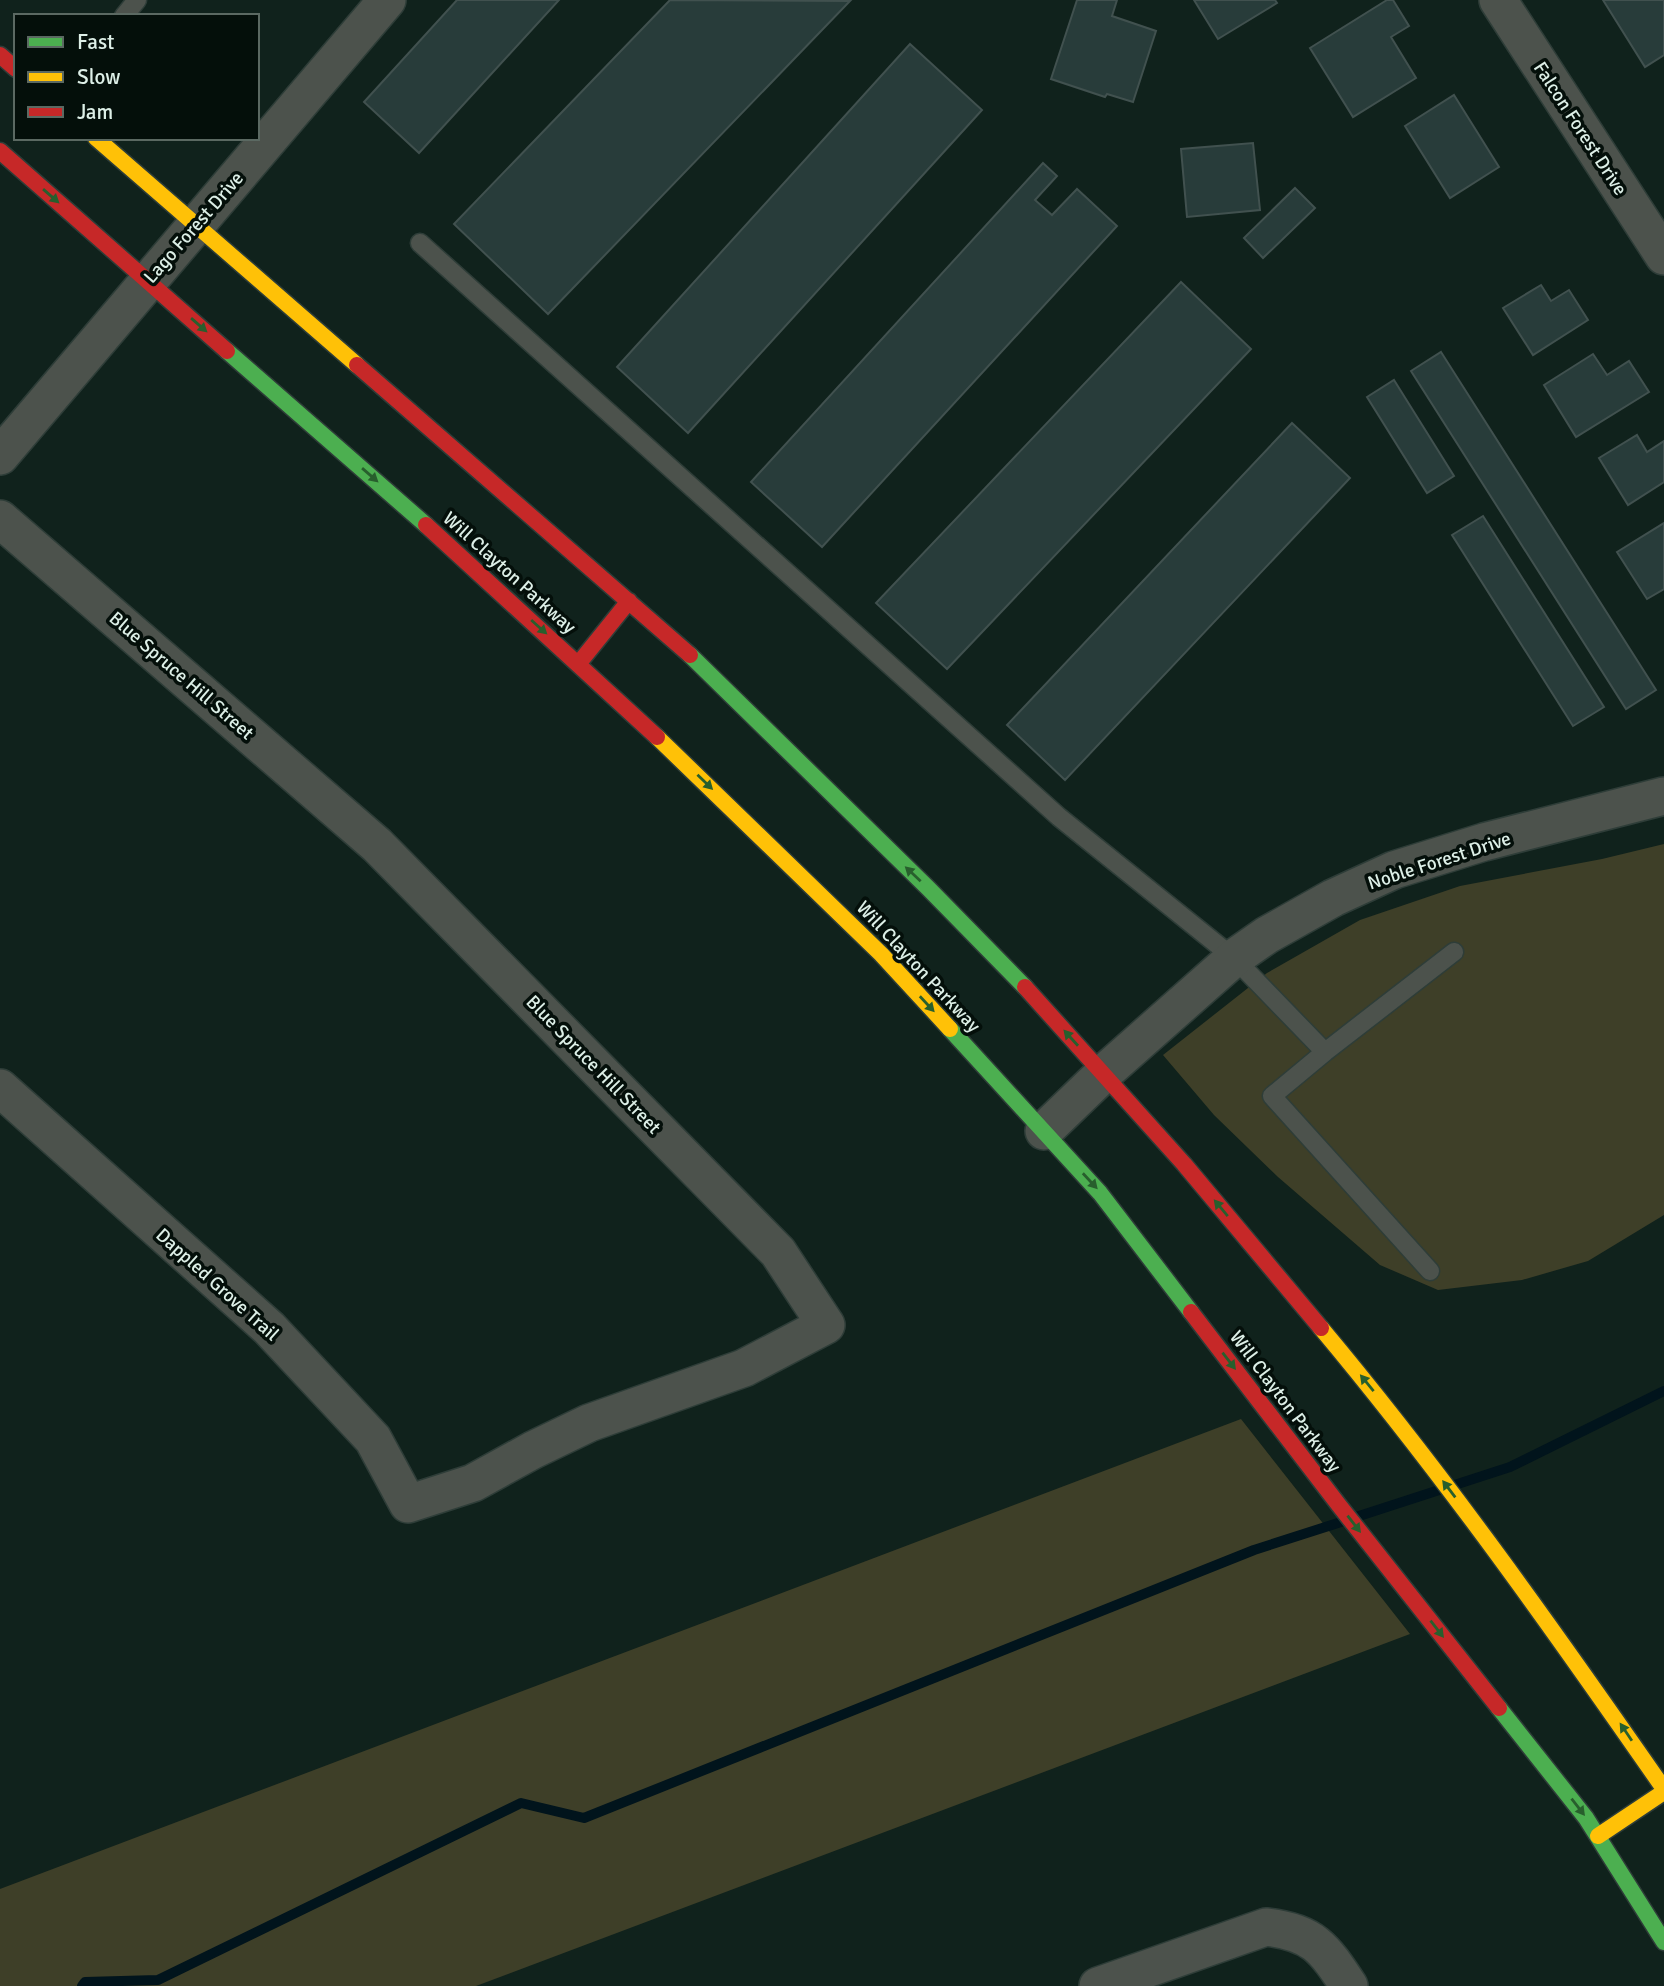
<svg xmlns="http://www.w3.org/2000/svg" width="1664" height="1986" font-family="Signika,sans-serif">
	<rect width="100%" height="100%" fill="#10221c"/>
	<path fill="#3e3f28" d="M1664,844V1215L1588,1261L1522,1280L1438,1290L1380,1265L1278,1177L1214,1115L1163,1055L1267,973L1360,920L1460,886L1602,859Z
		M1241,1419L1410,1634L476,1986H0V1889Z"/>
	<g fill="none" stroke-linecap="round" stroke-linejoin="round">
		<path stroke="#01141c" stroke-width="10" d="M1356,1517L1510,1467L1664,1391
			M82,1986L85,1982L158,1980L521,1803L584,1818L1254,1550L1341,1522"/>
	</g>
	<path fill="#283c3a" stroke="#41514f" stroke-width="2" d="M457,0H559L419,153L364,102Z
		M670,0L850,1L548,314L454,224Z
		M1077,0H1117L1112,16L1156,31L1133,102L1107,94L1105,97L1051,79Z
		M1194,0H1275L1277,3L1218,39Z
		M1387,0H1393L1409,26L1391,37L1416,78L1353,117L1310,48Z
		M1603,0H1664V55L1645,67Z
		M910,44L982,110L688,433L617,367Z
		M1454,95L1499,167L1450,198L1405,126Z
		M1253,143L1260,210L1187,217L1181,149Z
		M1043,163L1057,176L1035,200L1052,215L1077,189L1117,226L822,547L751,482Z
		M1295,188L1315,208L1263,258L1244,238Z
		M1181,282L1251,349L947,669L876,603Z
		M1541,285L1551,301L1569,290L1588,320L1533,355L1503,308Z
		M1441,352L1656,690L1626,709L1411,371Z
		M1593,354L1607,375L1629,361L1649,392L1576,437L1544,385Z
		M1394,380L1454,476L1427,493L1367,397Z
		M1292,423L1350,478L1065,780L1007,725Z
		M1637,435L1647,452L1664,441V482L1628,505L1599,458Z
		M1483,516L1604,707L1573,726L1452,535Z
		M1664,523V589L1647,599L1617,552Z"/>
	<g fill="none" stroke-linecap="round" stroke-linejoin="round">
		<g stroke="#2e3d38" stroke-width="21">
			<path id="lane" d="M124,16L137,0
				M420,243L1059,817L1234,958L1325,1052L1454,952
				M1325,1052L1272,1096L1430,1271"/>
		</g>
		<g stroke="#2e3d38" stroke-width="40">
			<path id="street" d="M1498,0L1664,256
				M0,456L387,0
				M0,519L377,845L778,1252L826,1325L744,1368L589,1423L533,1450L473,1483L408,1504L373,1439L269,1328L0,1088
				M1044,1131L1103,1074L1234,958L1267,935L1333,898L1394,870L1484,842L1664,796
				M1098,1986L1266,1927C1313,1932 1324,1948 1349,1986"/>
		</g>
		<g stroke="#2e3d38" stroke-width="19">
			<path id="fast" d="M227,351L426,525
				M690,655L928,888L1025,987
				M950,1029L1100,1193L1191,1312
				M1499,1708L1586,1818L1664,1942"/>
		</g>
		<g stroke="#2e3d38" stroke-width="19">
			<path id="slow" d="M96,138L357,365
				M657,737L881,954L950,1029
				M1321,1328C1444,1475 1555,1632 1664,1789
				M1598,1836L1664,1792"/>
		</g>
		<g stroke="#2e3d38" stroke-width="19">
			<path id="jam" d="M0,55L16,69
				M0,151L227,351
				M357,365L690,655
				M426,525L657,737
				M579,663L629,601
				M1025,987L1184,1164L1321,1328
				M1191,1312L1338,1504L1499,1708"/>
		</g>
		<use href="#lane" stroke="#4c524c" stroke-width="18"/>
		<use href="#street" stroke="#4c524c" stroke-width="37"/>
		<use href="#fast" stroke="#4caf50" stroke-width="16"/>
		<use href="#slow" stroke="#ffc107" stroke-width="16"/>
		<use href="#jam" stroke="#c62828" stroke-width="16"/>
	</g>
	<defs><path id="oneway-solid" d="M-6-.8H1V-3.2L6.5 0L1 3.2V.8H-6Z" transform="scale(1.75)"/></defs>
	<g fill="#285f2d">
		<use href="#oneway-solid" transform="translate(51 196) rotate(41)"/>
		<use href="#oneway-solid" transform="translate(199 325) rotate(41)"/>
		<use href="#oneway-solid" transform="translate(370 475) rotate(41)"/>
		<use href="#oneway-solid" transform="translate(539 627) rotate(42)"/>
		<use href="#oneway-solid" transform="translate(705 782) rotate(44)"/>
		<use href="#oneway-solid" transform="translate(913 874) rotate(-137)"/>
		<use href="#oneway-solid" transform="translate(927 1004) rotate(47)"/>
		<use href="#oneway-solid" transform="translate(1071 1038) rotate(-132)"/>
		<use href="#oneway-solid" transform="translate(1090 1181) rotate(47)"/>
		<use href="#oneway-solid" transform="translate(1221 1208) rotate(-130)"/>
		<use href="#oneway-solid" transform="translate(1229 1361) rotate(52)"/>
		<use href="#oneway-solid" transform="translate(1367 1383) rotate(-129)"/>
		<use href="#oneway-solid" transform="translate(1449 1489) rotate(-127)"/>
		<use href="#oneway-solid" transform="translate(1354 1524) rotate(52)"/>
		<use href="#oneway-solid" transform="translate(1437 1629) rotate(52)"/>
		<use href="#oneway-solid" transform="translate(1626 1732) rotate(-124)"/>
		<use href="#oneway-solid" transform="translate(1578 1807) rotate(52)"/>
	</g>
	<g text-anchor="middle" stroke-width="7" stroke-linejoin="round" paint-order="stroke">
		<g font-size="19" fill="#ddefe7" stroke="#040f0a">
			<text transform="translate(1581 128) rotate(57)" y="7">Falcon Forest Drive</text>
			<text transform="translate(193 227) rotate(-49)" y="7">Lago Forest Drive</text>
			<text transform="translate(510 572) rotate(42)" y="7">Will Clayton Parkway</text>
			<text transform="translate(182 675) rotate(41)" y="7">Blue Spruce Hill Street</text>
			<text transform="translate(1439 860) rotate(-18)" y="7">Noble Forest Drive</text>
			<text transform="translate(919 966) rotate(47)" y="7">Will Clayton Parkway</text>
			<text transform="translate(594 1064) rotate(46)" y="7">Blue Spruce Hill Street</text>
			<text transform="translate(218 1284) rotate(42)" y="7">Dappled Grove Trail</text>
			<text transform="translate(1286 1401) rotate(53)" y="7">Will Clayton Parkway</text>
		</g>
	</g>
	<rect x="14" y="14" width="245" height="126" fill="#040f0a" stroke="#5b6962" stroke-width="2"/>
	<rect x="28" y="37" width="35" height="10" fill="#4caf50" stroke="#5b6962" stroke-width="2"/>
	<text x="77" y="49" font-size="21" fill="#ddefe7">Fast</text>
	<rect x="28" y="72" width="35" height="10" fill="#ffc107" stroke="#5b6962" stroke-width="2"/>
	<text x="77" y="84" font-size="21" fill="#ddefe7">Slow</text>
	<rect x="28" y="107" width="35" height="10" fill="#c62828" stroke="#5b6962" stroke-width="2"/>
	<text x="77" y="119" font-size="21" fill="#ddefe7">Jam</text>
</svg>
